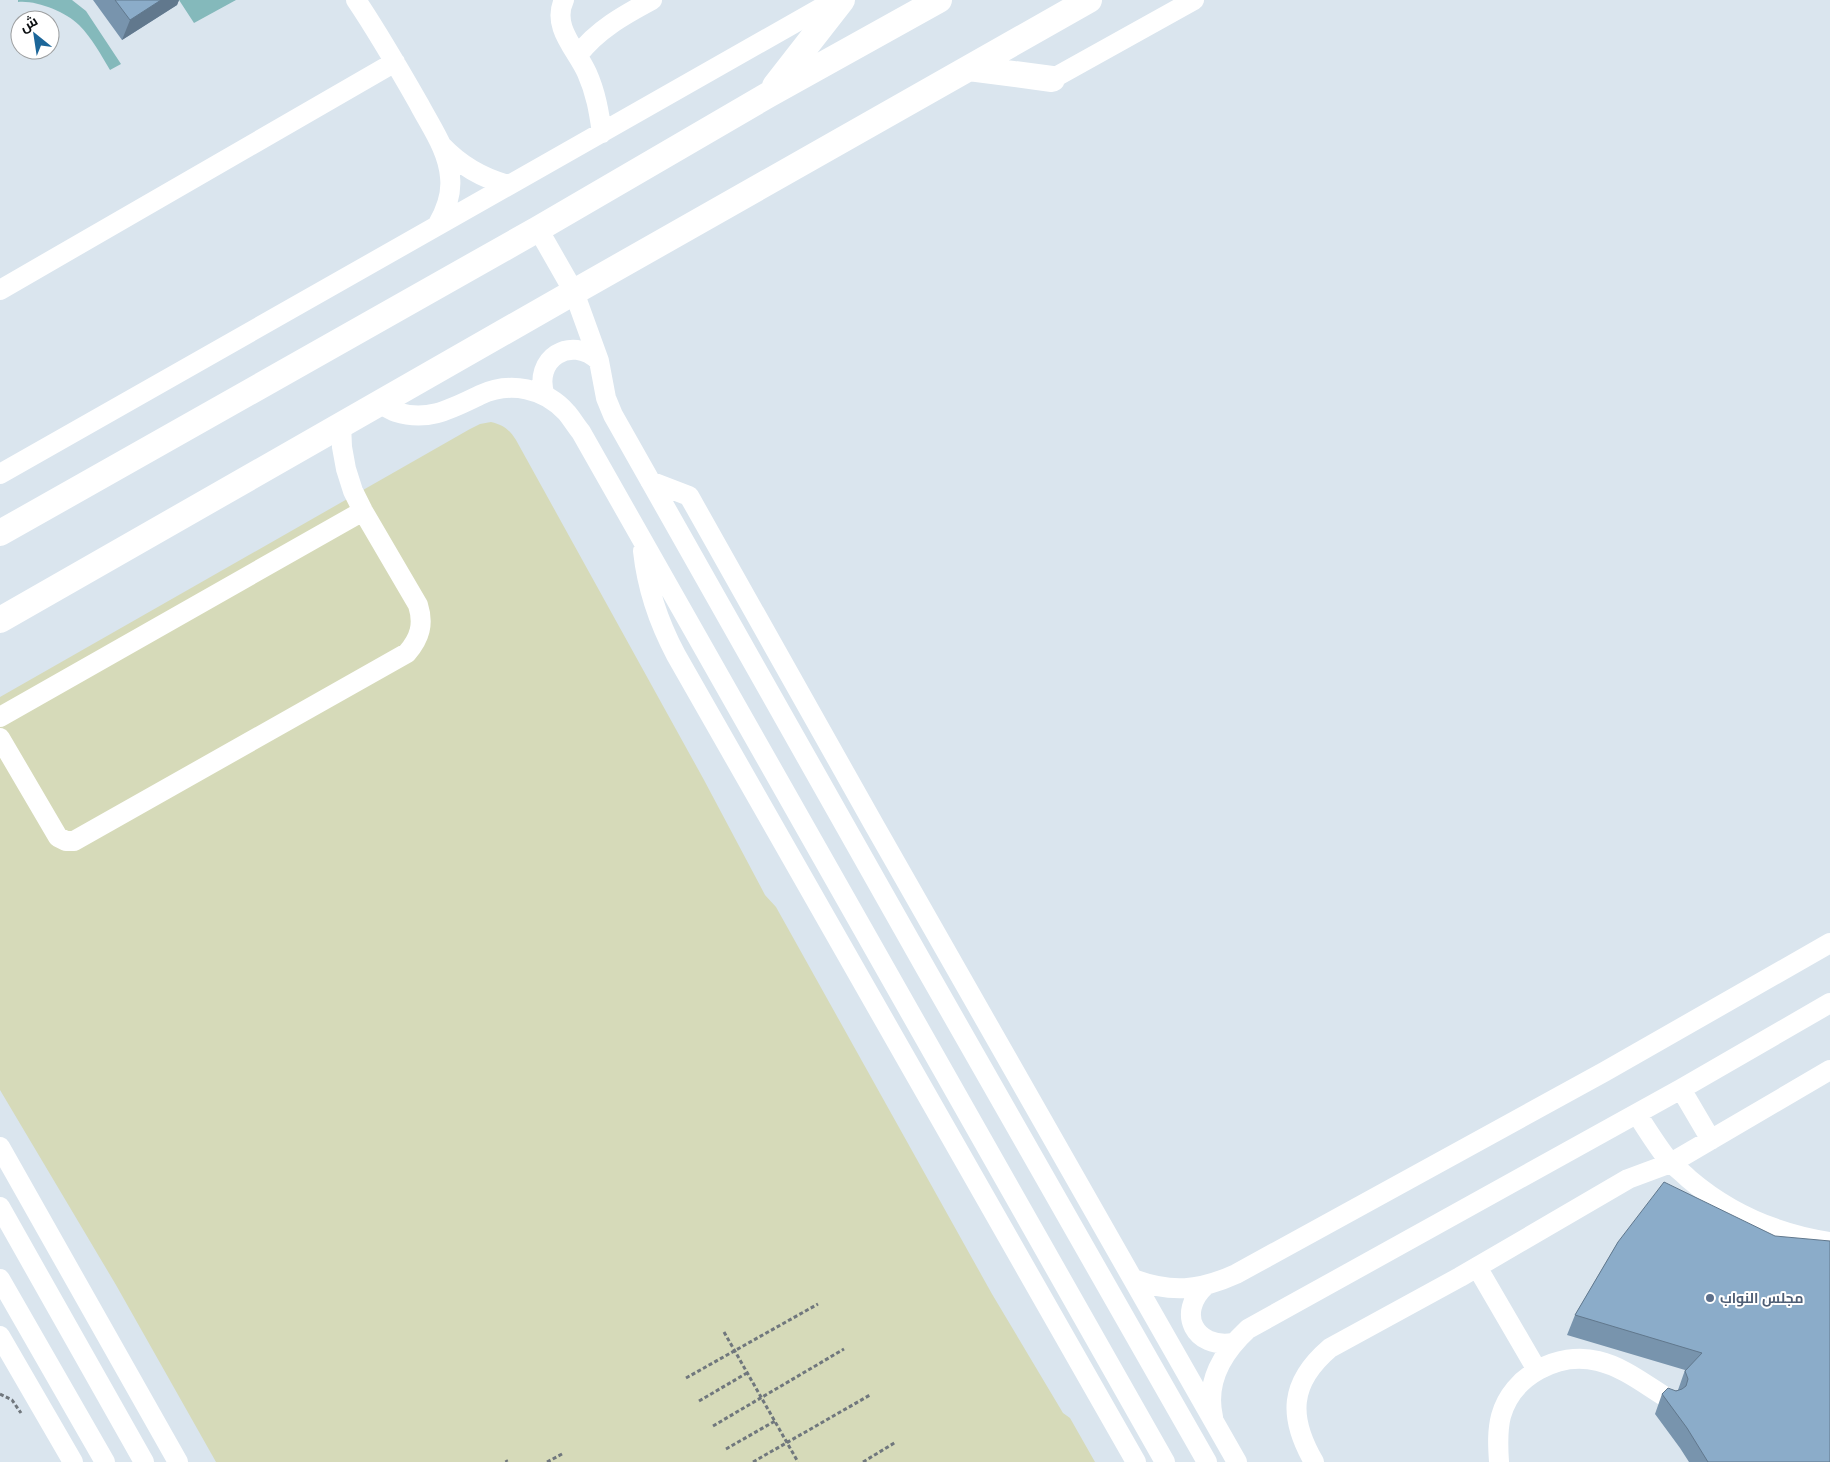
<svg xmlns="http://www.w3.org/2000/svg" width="1830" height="1462" font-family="Lora,Cairo,serif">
	<rect width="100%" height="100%" fill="#dae5ee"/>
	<path fill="#d6dab9" d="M491,422C503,425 509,429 516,440L704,780L765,895L776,907L992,1294L1063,1413L1070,1418L1095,1462H216L116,1285L0,1090V697L470,429L480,424Z"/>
	<path fill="#84b9bb" d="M18,0H72L86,11L121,64L110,70C101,55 92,38 79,25C66,12 36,0 18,2Z
		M179,0H236L194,23Z"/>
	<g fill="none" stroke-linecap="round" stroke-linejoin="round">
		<path stroke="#70777d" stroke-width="3" stroke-dasharray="4 2.5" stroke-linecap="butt" d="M724,1332L798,1462
			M686,1378L818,1304
			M0,1394L12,1400L21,1413
			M699,1401L747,1373
			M713,1426L844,1349
			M726,1449L775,1421
			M506,1460L507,1462
			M547,1462L564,1453
			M753,1462L870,1395
			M863,1462L896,1442"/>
		<path stroke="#fff" stroke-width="20" d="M356,0C379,34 399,69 419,104C431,127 448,150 450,177C452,194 446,210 438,224
			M564,0C551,27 577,50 587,73C596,93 599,112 602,133
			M578,55C597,30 624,15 652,0
			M1052,79L1194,0
			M442,146C461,166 482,178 508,185
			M538,229L574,292L599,361L606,398L613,415L926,969L1207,1462
			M0,290L395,62
			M545,396C532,359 571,334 599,361
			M379,403C384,406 390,410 396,412C428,422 451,409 480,395C510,381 545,388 567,413C572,419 576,426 581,432L1165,1462
			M0,474L835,0
			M650,481L689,496L873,823L1237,1462
			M643,551C647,588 659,623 676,655L1136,1462
			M0,717L363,511
			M0,738L58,837L66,841H74L407,653C420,638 424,624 418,605L363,511L353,491L346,469L342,447L341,424
			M1681,1089L1711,1140
			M1637,1114C1647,1130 1657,1146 1669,1161C1675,1167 1683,1173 1689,1179C1730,1214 1777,1234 1830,1242
			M0,1147L178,1462
			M0,1207L144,1462
			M1477,1267L1537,1370
			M0,1279L105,1462
			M1133,1279C1171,1293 1199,1291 1236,1274L1604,1072L1830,943
			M1205,1286C1176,1313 1195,1349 1233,1343
			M0,1336L73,1462
			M1213,1417C1205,1382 1223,1352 1248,1329L1681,1089L1830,1003
			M1314,1462C1288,1417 1289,1383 1330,1348L1460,1277L1628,1179L1671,1163L1830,1070
			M1499,1462C1498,1447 1497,1431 1501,1416C1512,1376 1558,1351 1598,1361C1624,1367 1647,1386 1669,1399"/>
		<path stroke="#fff" stroke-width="26" d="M969,68L1052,79
			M775,86L842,0
			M0,533L538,229L768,95L939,0
			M0,620L574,292L1089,0"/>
	</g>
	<path fill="#7894ad" d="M93,0H179L177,5L122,40Z
		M1618,1242L1830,1462H1689L1680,1448L1655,1414L1662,1394L1678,1390L1685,1370L1567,1335L1575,1315Z"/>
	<path fill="#61788d" d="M161,0H179L177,5L122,40L130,20Z"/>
	<path fill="#8bacc9" stroke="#61788d" d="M115,0H161L130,20Z
		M1664,1182L1775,1236L1830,1241V1462H1708L1687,1428L1662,1394L1668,1388L1676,1391L1682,1389L1686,1386L1688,1379L1685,1371L1702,1353L1575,1315L1618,1242Z"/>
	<circle fill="#5c6f8a" stroke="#fff" stroke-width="2" cx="1710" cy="1298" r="5"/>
	<g text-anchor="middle" stroke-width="4" stroke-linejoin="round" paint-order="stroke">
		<g font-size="14" font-weight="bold" fill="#4e5e75" stroke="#fff" text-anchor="start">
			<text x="1720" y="1303">مجلس النواب</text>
		</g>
	</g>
	<g transform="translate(35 35) rotate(330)"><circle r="24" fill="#ffffff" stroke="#9d9fa0"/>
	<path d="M0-4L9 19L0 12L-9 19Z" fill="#1c6699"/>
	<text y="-8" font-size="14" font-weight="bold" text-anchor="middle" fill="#0b0e11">ش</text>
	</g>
</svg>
